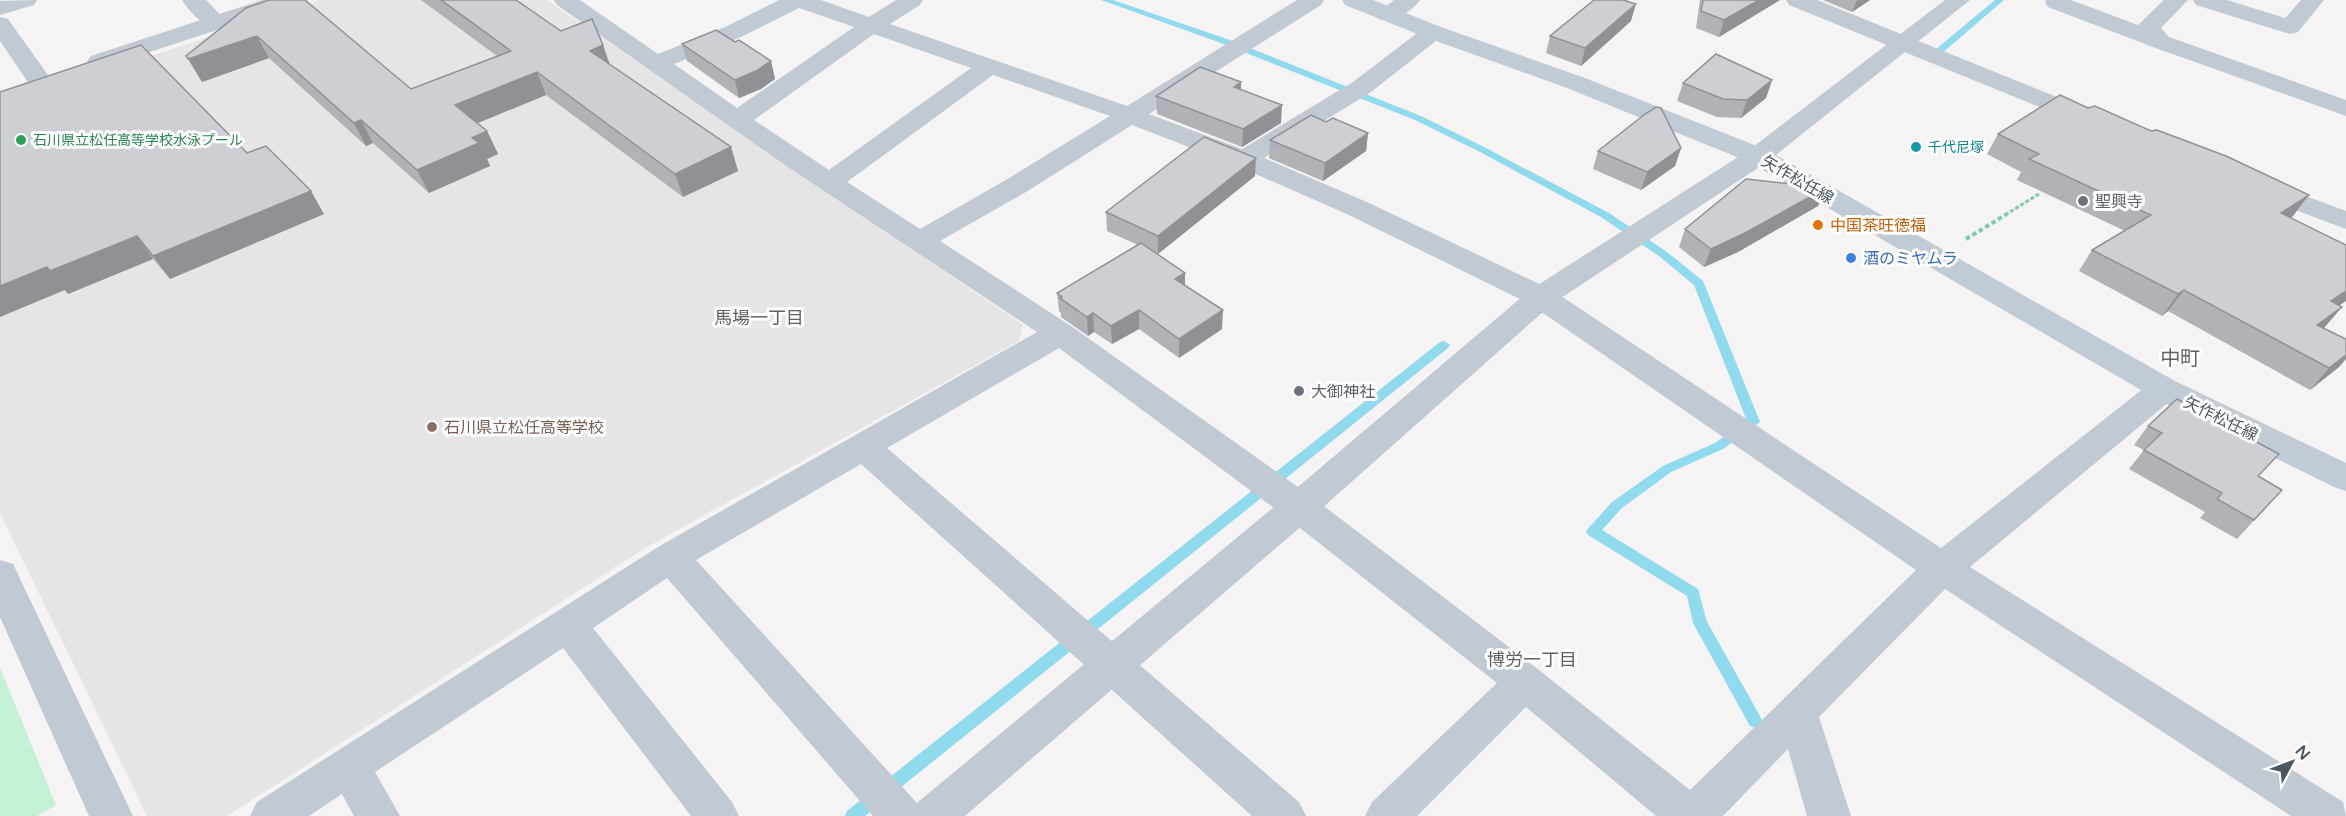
<svg xmlns="http://www.w3.org/2000/svg" width="2346" height="816" font-family="'Varela Round','Noto Sans JP',sans-serif">
	<rect width="100%" height="100%" fill="#f5f3f3"/>
	<path fill="#e6e4e5" d="M320,0H547L1023,325L1019,341L647,547L227,816H147L0,513V106Z"/>
	<path fill="#c3f1d5" d="M0,668L56,805L37,816H0Z"/>
	<g fill="none" stroke-linecap="round" stroke-linejoin="round">
		<path fill="#90daee" fill-rule="evenodd" d="M1101,0H1113L1227,39L1421,116L1486,148L1609,213L1667,252L1703,281L1760,422L1723,449L1671,472L1622,508L1602,530L1698,589L1707,622L1760,716L1762,721L1760,726L1755,728L1750,726L1693,623L1687,596L1588,535L1586,531L1612,502L1663,466L1715,443L1747,421L1694,285L1659,256L1601,217L1480,152L1415,120L1221,43Z
			M1995,0H2004L1941,54H1935V50Z
			M1444,341L1450,345L1448,348L865,816H845L847,811L1440,342Z"/>
		<path stroke="#7ad0a6" stroke-width="3" stroke-dasharray="4 2" stroke-linecap="butt" d="M2005,215L2039,194"/>
		<path stroke="#7ad0a6" stroke-width="4" stroke-dasharray="4.5 3" stroke-linecap="butt" d="M1966,239L2007,214"/>
		<path fill="#c1cad2" fill-rule="evenodd" d="M37,0L34,5L0,15V1Z
			M182,0H206L227,22L224,27C207,31 191,14 182,0Z
			M554,0H580L658,54L725,27L779,0H821L869,17L896,0H923L920,5L890,24L1127,106L1297,0H1324L1321,5L1149,114L1242,149L1353,82L1425,27L1433,25L1441,27L1445,32L1441,37L1371,92L1264,158L1369,203L1552,290L1941,548L2153,381L2164,378L2175,381L2180,389L2175,397L1970,567L2343,802L2346,816H2291L1945,589L1819,717L1851,816H1807L1788,749L1723,816H1656L1526,707L1417,816H1365L1372,802L1497,683L1286,517L1059,348L887,448L1299,802L1306,816H1252L861,464L696,560L916,802L923,816H873L667,578L593,628L732,802L739,816H691L563,648L375,772L400,816H354L342,794L309,816H250L257,802L658,547L1037,332L788,167L557,5ZM799,8L854,27L737,108L674,64L741,37ZM874,34L971,68L829,170L754,120ZM993,75L1110,116L1006,180L920,229L847,182ZM1132,125L1235,165L1349,215L1530,304L1916,570L1690,790L1539,670L1312,497L1071,326L940,241L1026,192Z
			M1394,0H1420C1412,12 1393,22 1379,19L1376,14Z
			M1786,0H1817L2099,114L2103,119L2099,124L2090,127L2081,124L1789,5Z
			M2046,0H2071L2138,25L2164,0H2188L2161,28L2169,37L2346,100V116L2153,47L2048,7L2045,2Z
			M2193,0H2227L2285,18L2301,0H2324L2298,32L2290,34L2196,5Z
			M0,17L8,19L48,75L51,80L48,85L39,87L30,85L0,41Z
			M2260,179L2346,211V229L2250,193L2246,187L2250,181Z
			M0,560L13,564L133,816H89L0,617Z"/>
		<path fill="#c1cad2" fill-rule="evenodd" d="M262,0H296L293,5L107,66L99,68L91,66L87,61L91,56Z
			M1945,0H1970L1767,162L1552,304L1312,517L965,816H911L918,802L1286,497L1530,290L1749,150Z"/>
		<path fill="#c1cbd6" fill-rule="evenodd" d="M1342,0H1373L1441,27L1585,78L1767,150L2175,381L2346,463V491L2334,487L2153,397L1749,162L1567,88L1425,37L1345,5Z"/>
	</g>
	<path fill="#b0b2b7" d="M421,0H516L731,147L738,171L683,197L546,95L477,123L487,131L498,154L487,159L490,166L429,193L373,143L366,146L269,58L202,82L246,8L411,89L497,56Z
		M1700,0H1780L1719,37L1696,28Z
		M1823,0H1870L1852,12Z
		M1631,21L1581,66L1546,53L1550,36Z
		M735,42L771,61L775,79L761,89L739,98L687,61L682,44Z
		M1772,80L1766,98L1741,118L1717,117L1677,101L1683,83Z
		M1241,90L1281,123L1242,147L1157,114L1156,96Z
		M1326,122L1368,133L1366,151L1323,181L1269,158L1270,140Z
		M1998,134L2293,216L2291,218L2339,305L2324,328L2339,367L2310,390L2168,311L2162,316L2079,271L2092,250L2125,231L2017,180L2021,172L1987,154Z
		M1681,148L1675,166L1641,190L1593,169L1598,151Z
		M247,153L324,214L170,279L153,259L68,294L65,290Z
		M1255,176L1158,254L1155,253L1185,286L1222,329L1179,358L1139,329L1112,344L1094,332L1088,336L1061,317V313L1059,311L1057,293L1138,245L1107,231L1106,212Z
		M1826,188L1818,206L1738,252L1704,267L1679,247L1685,229Z
		M2148,426L2258,477L2282,490L2237,539L2200,518L2205,512L2129,469L2144,450L2134,445Z"/>
	<path fill="#909195" d="M1759,0H1780L1719,37L1724,20Z
		M1857,0H1870L1852,12Z
		M1636,4L1631,21L1581,66L1585,48Z
		M257,36L269,58L202,82L188,59Z
		M603,45L611,68L590,51Z
		M771,61L775,79L761,89L739,98L735,80Z
		M537,72L546,95L466,128L455,105Z
		M1772,80L1766,98L1741,118L1747,100Z
		M1241,82V100L1234,87Z
		M1282,105L1281,123L1242,147L1243,129Z
		M361,120L373,143L366,146L354,123Z
		M487,131L498,154L487,159L490,166L429,193L417,170L472,138Z
		M1368,133L1366,151L1323,181L1325,163Z
		M731,147L738,171L683,197L675,174Z
		M1681,148L1675,166L1641,190L1647,172Z
		M1256,158L1255,176L1158,254V236Z
		M1826,188L1818,206L1738,252L1704,267L1711,249Z
		M311,191L324,214L170,279L153,256Z
		M2309,195L2293,216L2265,234L2281,213Z
		M137,236L153,259L68,294L65,290L0,317V286L47,267Z
		M1185,273V291L1175,279Z
		M2184,290L2168,311L2162,316L2178,294Z
		M2346,291V301L2313,323L2331,301Z
		M2342,307L2324,328L2317,325Z
		M1139,310V329L1112,344L1111,326Z
		M1223,310L1222,329L1179,358V339Z
		M1093,313L1094,332L1088,336L1087,317Z
		M2346,355V359L2339,367L2310,390L2329,368Z"/>
	<path fill="#cdcfd5" stroke="#909195" stroke-width="1.5" d="M269,0H305L411,89L511,51L441,0H516L561,31L592,19L603,45L590,51L731,147L675,174L537,72L455,105L487,131L472,138L479,143L417,170L361,120L354,123L257,36L188,59L186,56L246,8Z
		M1594,0H1623L1636,4L1585,48L1550,36Z
		M1703,0H1759L1724,20L1701,11Z
		M716,30L735,42L739,40L771,61L756,71L735,80L682,44Z
		M141,45L247,153L266,146L311,191L153,256L137,236L50,271L47,267L0,286V92Z
		M1716,54L1772,80L1747,100L1723,99L1683,83Z
		M1200,67L1241,82L1234,87L1282,105L1243,129L1156,96Z
		M2060,95L2088,108L2095,106L2151,131L2157,130L2226,156L2309,195L2281,213L2346,245V291L2331,301L2342,307L2317,325L2346,339V355L2329,368L2184,290L2178,294L2092,250L2151,215L2029,159L2039,154L1998,134Z
		M1656,107L1661,108L1681,148L1647,172L1598,151L1645,114Z
		M1311,115L1326,122L1333,118L1368,133L1325,163L1270,140Z
		M1204,137L1256,158L1158,236L1106,212Z
		M1746,179L1826,188L1745,233L1711,249L1685,229Z
		M1141,243L1185,273L1175,279L1223,310L1179,339L1139,310L1111,326L1093,313L1087,317L1060,298L1062,297L1057,293Z
		M2177,399L2279,454L2258,476L2282,490L2254,520L2217,499L2222,493L2144,450L2162,433L2148,426Z"/>
	<circle fill="#2e9e5b" stroke="#fff" stroke-width="2" cx="21" cy="140" r="6"/>
	<circle fill="#0f9aa8" stroke="#fff" stroke-width="2" cx="1916" cy="147" r="6"/>
	<g fill="#6b7280" stroke="#fff" stroke-width="2">
		<circle cx="2083" cy="201" r="6"/>
		<circle cx="1299" cy="391" r="6"/>
	</g>
	<circle fill="#e8710a" stroke="#fff" stroke-width="2" cx="1818" cy="225" r="6"/>
	<circle fill="#3f7fe0" stroke="#fff" stroke-width="2" cx="1851" cy="258" r="6"/>
	<circle fill="#8d6e63" stroke="#fff" stroke-width="2" cx="432" cy="427" r="6"/>
	<g text-anchor="middle" stroke-width="6" stroke-linejoin="round" paint-order="stroke">
		<g font-size="14" fill="#27864d" stroke="#fff" text-anchor="start">
			<text x="33" y="145">石川県立松任高等学校水泳プール</text>
		</g>
		<g font-size="14" fill="#0d838f" stroke="#fff" text-anchor="start">
			<text x="1928" y="152">千代尼塚</text>
		</g>
		<g font-size="16" fill="#4a5661" stroke="#fff">
			<text transform="translate(1798 179) rotate(30)" y="6">矢作松任線</text>
			<text transform="translate(2221 418) rotate(26)" y="6">矢作松任線</text>
		</g>
		<g font-size="16" fill="#5b616d" stroke="#fff" text-anchor="start">
			<text x="2095" y="207">聖興寺</text>
			<text x="1311" y="397">大御神社</text>
		</g>
		<g font-size="16" fill="#c56008" stroke="#fff" text-anchor="start">
			<text x="1830" y="231">中国茶旺徳福</text>
		</g>
		<g font-size="16" fill="#366cbe" stroke="#fff" text-anchor="start">
			<text x="1863" y="264">酒のミヤムラ</text>
		</g>
		<g font-size="16" fill="#785e54" stroke="#fff" text-anchor="start">
			<text x="444" y="433">石川県立松任高等学校</text>
		</g>
		<g font-size="18" fill="#5f6368" stroke="#fff">
			<text x="759" y="324">馬場一丁目</text>
			<text x="1532" y="666">博労一丁目</text>
		</g>
		<g font-size="20" fill="#5f6368" stroke="#fff">
			<text x="2180" y="365">中町</text>
		</g>
	</g>
	<g transform="translate(2292 762) rotate(49)" stroke="#ffffff" stroke-width="4.5" paint-order="stroke">
	<path d="M0-4.5L10 22L0 15L-10 22Z" fill="#4a5661"/>
	<text y="-9" font-size="16" font-weight="bold" text-anchor="middle" fill="#4a5661">N</text>
	</g>
</svg>
